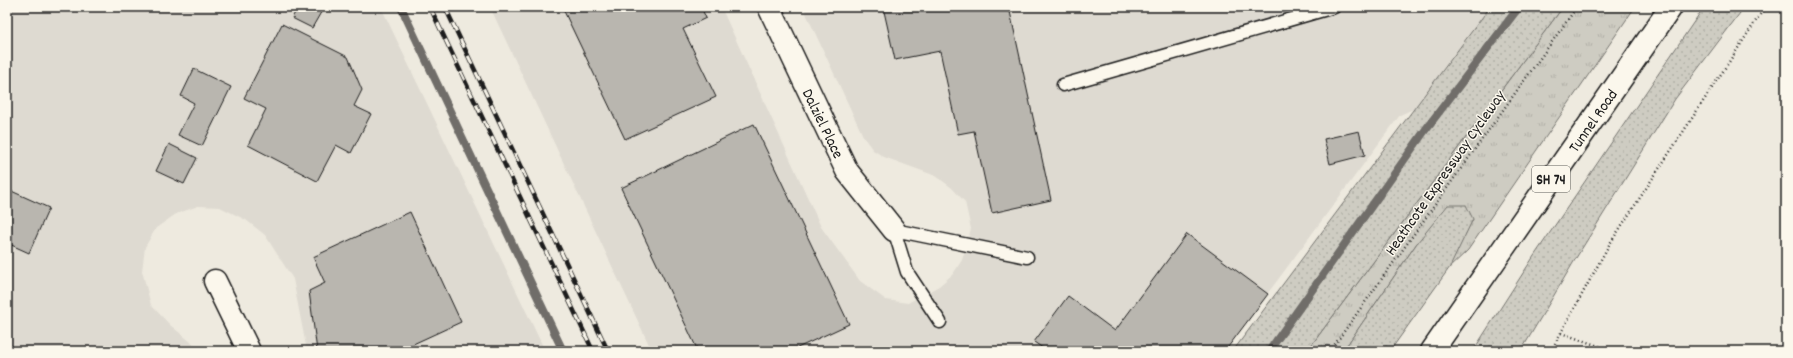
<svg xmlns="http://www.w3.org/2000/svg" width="1793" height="358" font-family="Dekko,sans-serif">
	<defs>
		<pattern id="grass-tufts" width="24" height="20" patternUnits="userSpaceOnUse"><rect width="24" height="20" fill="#ceccc2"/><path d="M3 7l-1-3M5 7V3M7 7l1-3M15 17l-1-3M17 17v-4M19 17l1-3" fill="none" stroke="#b0afa6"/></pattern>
		<pattern id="park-dots" width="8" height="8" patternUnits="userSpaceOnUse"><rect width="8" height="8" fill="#ceccc2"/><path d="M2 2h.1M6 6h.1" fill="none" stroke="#b0afa6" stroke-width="1.8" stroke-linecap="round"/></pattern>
	</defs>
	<rect width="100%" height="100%" fill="#eeeadf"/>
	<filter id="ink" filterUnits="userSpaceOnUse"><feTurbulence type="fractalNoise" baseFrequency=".025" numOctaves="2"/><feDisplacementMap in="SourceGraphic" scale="8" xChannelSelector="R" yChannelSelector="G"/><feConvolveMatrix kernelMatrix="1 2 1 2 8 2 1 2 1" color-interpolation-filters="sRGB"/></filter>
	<g filter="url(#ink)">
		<path fill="#dedad1" d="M7,7H381L545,351H307L293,279L265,235L246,220L220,207L198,206L176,214L156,228L145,247L142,271L151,305L170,325L202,351H7Z
			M490,7H721L821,227L860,281L886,300L908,303L939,286L953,274L962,260L971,229L965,202L952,188L936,176L884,157L873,150L864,138L803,7H1490L1420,106L1400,115L1225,351H652Z"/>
		<path fill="url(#grass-tufts)" stroke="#75746f" d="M1563,7H1635L1468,250L1447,270L1473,219L1417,243L1343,351H1307Z"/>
		<path fill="url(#park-dots)" stroke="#75746f" d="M1490,7H1563L1307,351H1233Z
			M1704,7H1740V13L1675,99L1576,258L1521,351H1473L1534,256Z
			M1448,205H1466L1473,219L1450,267L1390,351H1343L1417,243Z"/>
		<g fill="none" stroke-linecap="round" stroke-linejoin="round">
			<path stroke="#6f6d69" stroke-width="8" d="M401,7L563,351
				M1269,351L1426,129L1519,7"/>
		</g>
		<path fill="#b9b6af" stroke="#1c1c1c" d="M298,7H324L312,28L292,18Z
			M562,7H701L706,18L683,29L716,97L625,139Z
			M883,7H1009L1051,200L992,213L974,131L958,134L940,51L895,60Z
			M282,24L348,57L362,90L354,106L371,114L351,153L336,145L317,181L248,145L266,109L244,98Z
			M194,69L231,87L202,146L178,135L194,103L181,96Z
			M754,124L849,324L791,351H698L621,188Z
			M1359,131L1365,155L1330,164L1324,139Z
			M169,144L197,158L184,184L156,171Z
			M7,189L49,208L29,253L7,243Z
			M410,212L461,322L398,351H317L309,291L325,283L313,257Z
			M1187,234L1268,294L1225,351H1047L1034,342L1068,296L1115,331Z"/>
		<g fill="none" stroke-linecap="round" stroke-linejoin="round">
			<g stroke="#1c1c1c" stroke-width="15">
				<path id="service" d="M1063,85L1334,7
					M940,322L907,272L894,230L1027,257"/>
			</g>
			<g stroke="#1c1c1c" stroke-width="25">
				<path id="minor" d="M769,7L847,171L894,230
					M215,281L249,351"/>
			</g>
			<g stroke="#1c1c1c" stroke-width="25">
				<path id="trunk" d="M1432,351L1671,7"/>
			</g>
			<path stroke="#1c1c1c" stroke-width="2.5" stroke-dasharray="1 3" stroke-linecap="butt" d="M1561,333L1613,351
				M1330,351L1577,7
				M1551,351L1609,245L1765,7"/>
			<use href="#service" stroke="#fbf7ec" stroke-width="12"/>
			<use href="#minor" stroke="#fbf7ec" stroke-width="22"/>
			<use href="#trunk" stroke="#fbf7ec" stroke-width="22"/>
			<g stroke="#1c1c1c" stroke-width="4.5">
				<path id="rail" d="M430,7L593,351
					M445,7L608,351"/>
			</g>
			<use href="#rail" stroke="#fbf7ec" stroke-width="3" stroke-dasharray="9" stroke-linecap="butt"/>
		</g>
	</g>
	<g text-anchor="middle" stroke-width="3" stroke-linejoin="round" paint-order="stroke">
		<rect fill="#fbf7ec" stroke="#5f5e5a" stroke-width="1" x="1532" y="166" width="38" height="26" rx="3"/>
		<g font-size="15" font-weight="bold" fill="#1c1c1c">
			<text x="1551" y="184">SH 74</text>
		</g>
		<g font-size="16" fill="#1c1c1c" stroke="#fbf7ec">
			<text transform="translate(1592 120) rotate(-55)" y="6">Tunnel Road</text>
			<text transform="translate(824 123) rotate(64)" y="6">Dalziel Place</text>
			<text transform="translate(1444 172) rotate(-55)" y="6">Heathcote Expressway Cycleway</text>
		</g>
	</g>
	<rect width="1793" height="358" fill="none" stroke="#fbf7ec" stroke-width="24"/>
	<rect x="12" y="12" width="1769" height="334" fill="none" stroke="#1c1c1c" stroke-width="1.5" filter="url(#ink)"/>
</svg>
